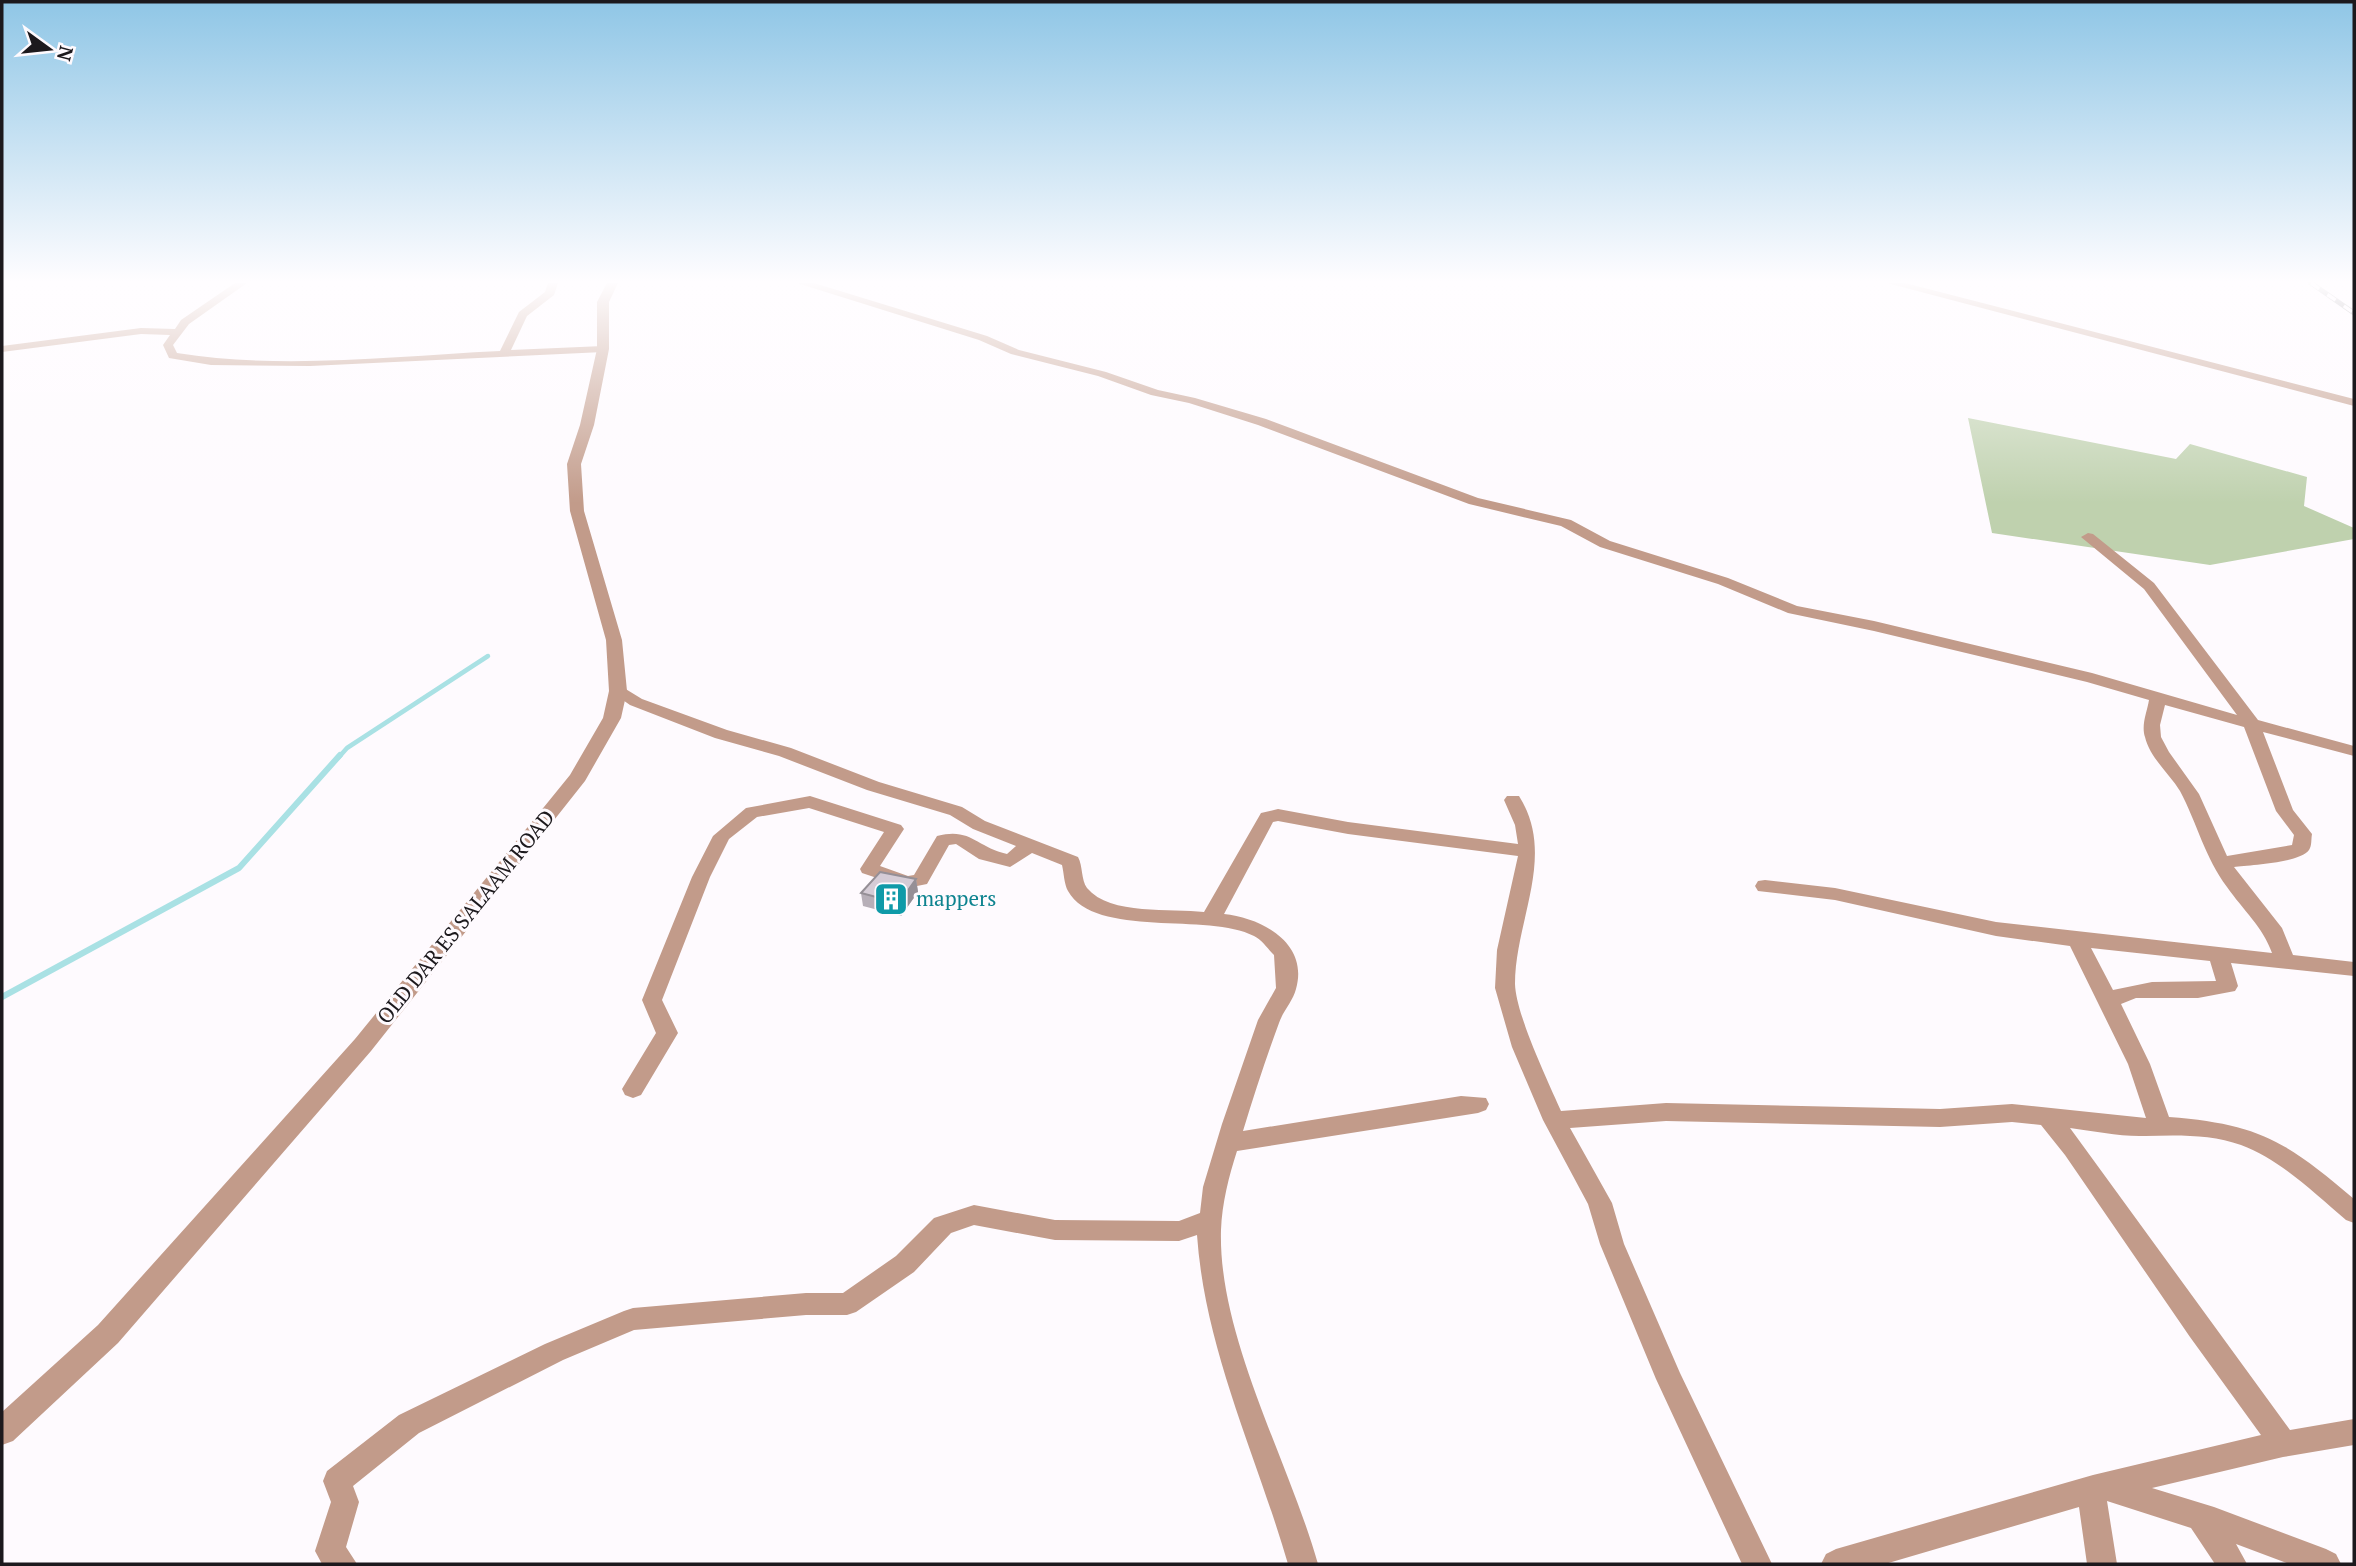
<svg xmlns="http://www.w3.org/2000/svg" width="2356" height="1566" font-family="'PT Serif',serif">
	<rect width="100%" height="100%" fill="#fefafe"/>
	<path fill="#bfd1ae" d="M1968,418L2176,459L2190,444L2307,477L2304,506L2354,528V539L2210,565L1992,533Z"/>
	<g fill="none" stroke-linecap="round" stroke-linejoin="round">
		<path stroke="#a9e1e4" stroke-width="4.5" d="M339,757L347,748L488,656"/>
		<path stroke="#a9e1e4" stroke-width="6" d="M2,997L239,868L340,755"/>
		<path fill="#c29b8a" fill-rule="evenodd" d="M235,283H247L189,324L173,345L177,353C283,370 394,356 500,351L519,312L545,292L548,283H558L554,295L527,316L511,350L603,346L608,349L603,352L310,366L211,365L169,358L163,345L170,335L141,334L2,352V346L141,328L175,329L181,320Z
			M797,283H814L987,336L1019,350L1106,372L1158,390L1195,398L1266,419L1478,498L1571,520L1610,541L1728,578L1797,606L1874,621L2092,673L2237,715L2144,589L2081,537L2088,533L2093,534L2154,583L2258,720L2354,746V756L2263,732L2293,810L2312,834C2311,839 2312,846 2309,850C2300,863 2249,865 2234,867L2282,928L2293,955L2354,962V976L2231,963L2238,986L2235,991L2198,998H2136L2121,1004L2150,1064L2169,1117C2259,1124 2286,1141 2354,1199V1223L2346,1220C2314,1193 2281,1160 2241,1145C2211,1134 2176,1135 2145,1136C2121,1137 2094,1131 2070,1128L2290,1430L2354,1419V1445L2283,1457L2152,1488L2214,1507L2326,1549L2336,1554L2341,1564H2289L2236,1544L2247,1564H2215L2191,1528L2107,1501L2117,1564H2087L2079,1507L1885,1564H1821L1826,1554L1836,1549L2093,1475L2261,1435L2190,1337L2065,1155L2041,1125L2012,1122L1940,1127L1666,1121L1570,1128L1612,1203L1624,1244L1680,1373L1772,1564H1742L1656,1379L1600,1244L1588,1204L1543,1120L1512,1047L1495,988L1497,950L1518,856L1348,834L1278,821L1273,822L1224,914C1262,918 1309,943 1296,989C1293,1001 1283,1011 1279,1023C1266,1058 1254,1095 1243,1131L1461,1096L1486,1098L1489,1104L1486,1110L1478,1113L1237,1151C1229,1176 1222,1203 1221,1230C1218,1337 1289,1461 1318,1564H1288C1256,1454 1205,1350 1197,1235L1179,1241L1055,1240L974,1225L951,1233L914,1272L856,1312L847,1315H806L634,1330L563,1360L419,1433L353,1486L359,1502L346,1547L357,1564H322L315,1551L331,1502L323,1481L327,1471L399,1415L545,1344L624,1311L633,1308L806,1293H843L896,1256L934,1218L974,1205L1055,1220L1179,1221L1200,1213L1203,1187L1222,1124L1258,1020L1276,988L1274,955C1268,949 1262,940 1254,936C1209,912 1095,939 1068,891C1064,884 1064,873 1062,865L1032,853L1010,867L979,859L956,844L949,845L927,884L907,888L862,873L860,869L884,832L809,808L757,817L729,839L710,877L662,1000L678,1033L641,1095L633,1098L625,1095L622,1089L656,1033L642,1000L692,877L713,836L746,808L810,796L901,825L904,829L880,866L908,876L914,875L937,836C971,827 976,847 1007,854L1016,846L973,829L950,815L867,790L779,756L715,738L630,705L610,691L612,688H624L642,699L727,730L791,748L879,782L962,807L985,821L1078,857C1083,866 1081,880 1087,888C1110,916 1172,908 1204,912L1261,813L1278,809L1348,822L1518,844L1515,825L1504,800L1507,796H1519C1557,856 1515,920 1515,984C1516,1015 1548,1081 1561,1111L1666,1103L1940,1109L2012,1104L2146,1118L2128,1064L2070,946L1996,936L1835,900L1758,891L1755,886L1758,881L1765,880L1835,888L1996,922L2272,953C2263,927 2243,910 2227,887C2205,858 2197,823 2180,791C2169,773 2150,758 2145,737C2141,725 2147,712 2149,700L2087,682L1874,631L1788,613L1718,584L1600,547L1561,526L1469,504L1258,425L1189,403L1151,395L1098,376L1011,354L979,340ZM2165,705L2244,727L2276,811L2294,835L2292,845L2227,856L2199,794L2169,752L2161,737L2160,725ZM2091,948L2210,961L2216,981L2152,982L2113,990Z
			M1887,283H1905L2354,399V406Z"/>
		<path fill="#c29b8a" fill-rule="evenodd" d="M607,283H618L609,302V349L594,425L581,464L584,511L622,640L627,691L621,718L585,781L371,1051L118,1343L13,1441L2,1445V1412L98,1325L355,1039L570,775L603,718L609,691L606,640L570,511L567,464L580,425L597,349V302Z"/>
		<g stroke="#737074" stroke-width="5">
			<path id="rail" d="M2311,283L2354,313"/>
		</g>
		<use href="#rail" stroke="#fefafe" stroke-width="3.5" stroke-dasharray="10" stroke-linecap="butt"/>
	</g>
	<path fill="#b7afb8" d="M916,879L918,892L901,916L863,906L861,893Z"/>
	<path fill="#958f96" d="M916,879L918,892L901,916L899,903Z"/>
	<path fill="#d5ccd6" stroke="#958f96" stroke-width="2" d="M880,872L916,879L899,903L861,893Z"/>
	<linearGradient id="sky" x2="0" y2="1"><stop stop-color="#8fc6e6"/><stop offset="0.56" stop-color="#fffdff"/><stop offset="1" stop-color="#fffdff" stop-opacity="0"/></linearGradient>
	<rect width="2356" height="503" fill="url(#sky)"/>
	<defs>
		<g id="building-square" transform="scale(1.75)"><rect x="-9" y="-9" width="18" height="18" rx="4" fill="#0f9aa8" stroke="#fefafe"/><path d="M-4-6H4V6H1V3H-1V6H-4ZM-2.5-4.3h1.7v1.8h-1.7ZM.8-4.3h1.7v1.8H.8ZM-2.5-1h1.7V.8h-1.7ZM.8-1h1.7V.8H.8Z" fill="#fff"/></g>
	</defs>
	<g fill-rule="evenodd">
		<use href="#building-square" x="891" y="899"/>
	</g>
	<g text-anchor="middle" stroke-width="6" stroke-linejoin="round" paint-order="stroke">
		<g font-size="21" fill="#0d838f" stroke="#fefafe" text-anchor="start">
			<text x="916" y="906">mappers</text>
		</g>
		<g font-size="21" fill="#1c191d" stroke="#fefafe">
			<text transform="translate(466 917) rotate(-51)" y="7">OLD DAR ES SALAAM ROAD</text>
		</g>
	</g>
	<rect width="2356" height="1566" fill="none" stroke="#1c191d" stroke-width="7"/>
	<g transform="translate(49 49) rotate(105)" stroke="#fefafe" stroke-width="5" paint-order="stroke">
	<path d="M0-5L12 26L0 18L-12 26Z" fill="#1c191d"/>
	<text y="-10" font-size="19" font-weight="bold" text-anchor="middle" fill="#1c191d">N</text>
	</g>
</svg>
